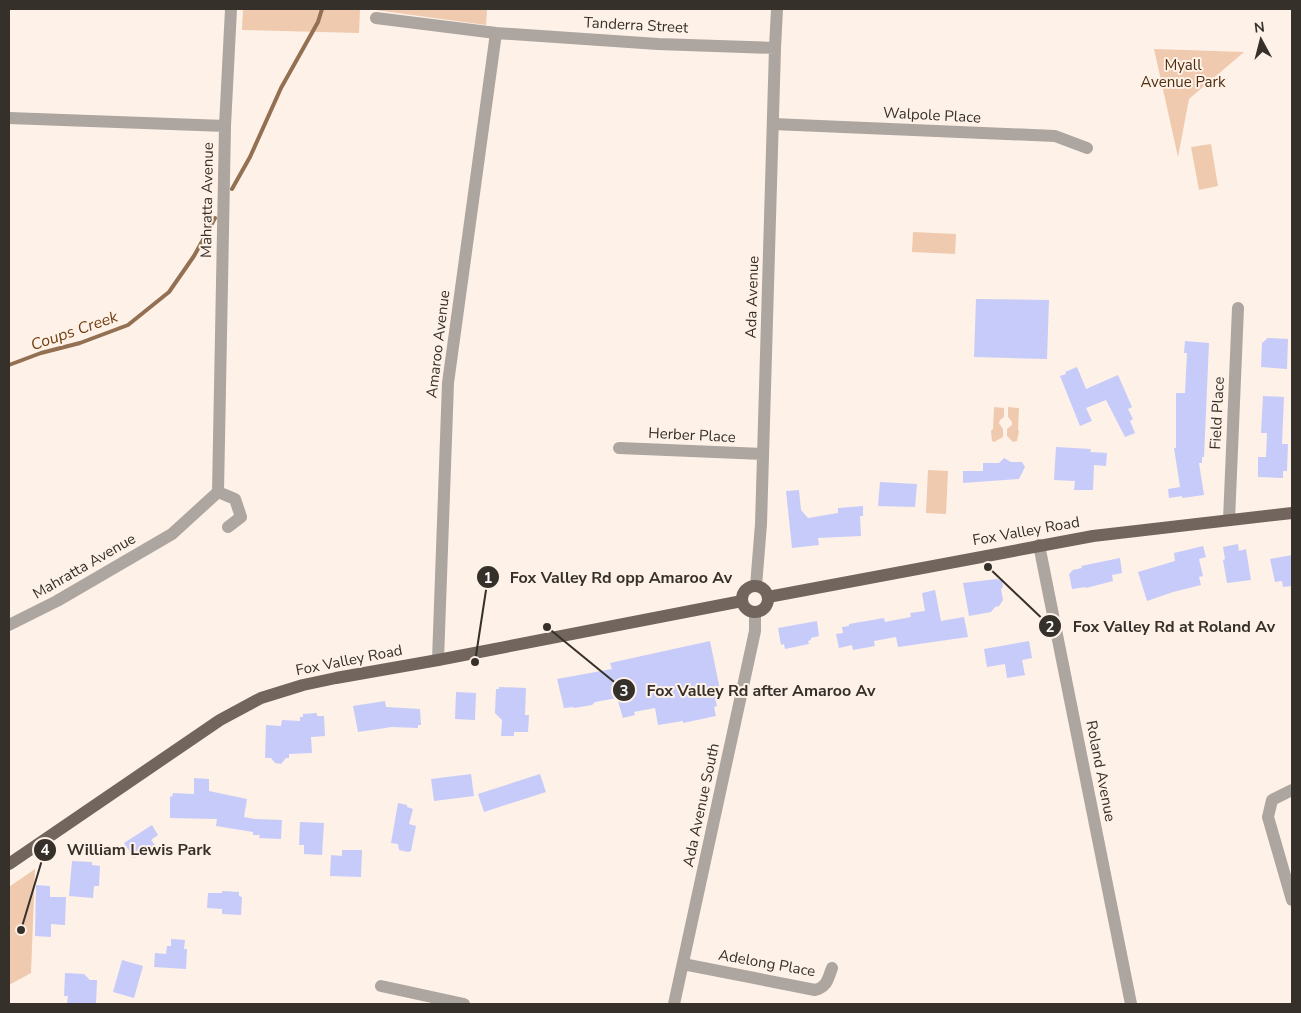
<svg xmlns="http://www.w3.org/2000/svg" width="1301" height="1013" font-family="'Nunito Sans',sans-serif">
	<rect width="100%" height="100%" fill="#fef1e7"/>
	<path fill="#efcaaf" d="M243,9H360L359,33L242,30Z
		M368,9H487L486,25Z
		M1154,49L1244,52L1189,99L1178,157Z
		M1211,144L1218,186L1199,190L1191,147Z
		M913,232L956,234L955,254L912,252Z
		M994,407L1004,408V417L1000,420L999,423L1003,429V437L994,442L992,441L991,431L993,429Z
		M1008,407L1019,408L1018,430L1019,431L1017,441L1013,442L1007,436V429L1012,425V422L1008,417Z
		M928,470L948,471L946,514L926,513Z
		M35,869L31,973L9,985V887Z"/>
	<g fill="none" stroke-linecap="round" stroke-linejoin="round">
		<path stroke="#947053" stroke-width="4" d="M232,189L250,157L281,88L318,22L322,9
			M9,365L41,353L80,343L128,325L169,292L194,256L215,218"/>
	</g>
	<path fill="#c6cbfa" d="M976,299L1049,300L1047,359L974,357Z
		M1268,338L1288,339L1287,369L1261,367L1262,343Z
		M1185,341L1209,343L1204,457H1202V463H1199L1204,495L1182,498V496L1169,498L1168,489L1180,487L1174,448H1176V393H1185L1187,353H1184Z
		M1077,367L1086,389L1118,375L1132,407L1128,409L1133,419L1130,421L1135,433L1125,437L1106,400L1086,408L1092,421L1080,426L1060,376L1066,374L1065,372Z
		M1263,396L1284,397L1282,444H1288L1287,471H1283V478L1258,477V457H1266L1267,433H1261Z
		M1056,447L1091,449L1090,452L1107,453L1106,466L1094,465L1093,490H1074L1075,481L1054,480Z
		M1004,458L1011,462H1022L1025,467L1019,479L963,483V471H983V463H999Z
		M880,482L917,484L915,507L878,506Z
		M799,490L801,510L808,518L838,513V508L863,506V516H860L861,536L818,538L819,545L792,548L786,491Z
		M1238,544L1239,551L1246,549L1251,580L1227,583L1223,560L1225,559L1223,547Z
		M1203,546L1206,557L1199,559L1203,576L1199,577L1201,585L1173,592L1147,601L1138,572L1175,561L1174,553Z
		M1292,555V586L1283,587L1282,581L1275,582L1270,559Z
		M1120,558L1122,573L1112,575L1113,581L1086,588L1085,587L1072,589L1069,574L1073,570L1082,568L1081,566Z
		M997,579L1002,581L1003,587L1001,589L1003,600L999,606L995,607L991,612L969,616L963,583Z
		M935,590L941,621L964,617L968,637L898,647L896,637L874,641L875,646L853,650L852,645L839,648L836,634L843,633L842,627L849,626V624L884,618L885,622L911,617L910,613L925,611L922,593Z
		M817,621L819,636L811,638V640L808,641L809,644L785,649L784,644L781,645L778,628Z
		M710,641L719,685L716,701L717,706L714,707L716,716L683,723V721L658,725L655,708L634,712L635,715L623,718L617,698L595,702L592,705L574,708L573,707L564,708L557,679L612,669L610,663Z
		M1029,641L1032,658L1022,660L1025,675L1007,678L1005,664L987,667L984,649Z
		M499,687L526,688L525,715H529L528,732H514V736H501L502,720L495,713L496,689H499Z
		M456,692L476,693L475,720L455,719Z
		M385,701L386,707L420,709L421,725H418V728L392,727L358,732L353,706Z
		M317,713V716H324L325,736L311,737L312,753L289,754V758H286L281,764L275,763L271,758H265L266,725L281,726L282,720L300,721V717H303V714Z
		M471,774L474,796L434,801L431,779Z
		M540,774L546,792L484,812L478,794Z
		M194,778L209,779V791L247,799L244,817L255,819L282,820L281,839L259,838L260,835H253V832L216,826L217,819L170,818V796L172,797L173,793L194,794Z
		M398,803L407,805V807L413,809L409,824L416,826L411,851L408,852L399,850L398,844L391,843Z
		M300,822L324,823L322,855L304,854V845H299Z
		M152,825L158,835L151,840L155,845L134,858L124,843Z
		M342,850H362L361,877L330,876L331,855L342,856Z
		M72,861L92,862V865L100,866L99,886H94L93,898L69,896Z
		M36,885L50,886V897H66L65,925L51,924V937L35,936Z
		M222,891L239,892V896L242,897L241,915L222,914V909L207,908L208,893H222Z
		M171,939L185,940L184,949H187L186,969L154,967L155,953L166,954L167,946H171Z
		M122,960L143,966L134,998L113,992Z
		M65,973L84,974L90,980H97L96,1004H67L68,996H64Z"/>
	<g fill="none" stroke-linecap="round" stroke-linejoin="round">
		<path stroke="#aca5a0" stroke-width="12" d="M376,18L496,33L658,44L775,48
			M9,118L225,126L218,492L172,534L57,601L9,625
			M773,124L1055,136L1087,148
			M225,126L231,9
			M619,448L763,454
			M218,492L235,499L241,517L228,527
			M1229,520L1238,308
			M1039,545L1131,1004
			M756,586L761,524L775,48L777,9
			M438,660L448,383L496,33
			M1292,790L1272,800L1268,817L1292,900
			M683,964L815,990C827,987 828,979 832,968
			M381,986L464,1004
			M674,1004L755,631V612"/>
		<path stroke="#71655d" stroke-width="12" d="M742 599a13 13 0 1 1 26 0a13 13 0 1 1-26 0Z
			M768,597L1093,536L1292,513
			M9,864L220,720L261,698L303,685L336,678L438,660L742,601"/>
	</g>
	<g text-anchor="middle" stroke-width="4" stroke-linejoin="round" paint-order="stroke">
		<g font-size="15" fill="#36302b" stroke="#fef1e7">
			<text transform="translate(636 25) rotate(3)" y="5">Tanderra Street</text>
			<text transform="translate(932 115) rotate(3)" y="5">Walpole Place</text>
			<text transform="translate(207 200) rotate(-89)" y="5">Mahratta Avenue</text>
			<text transform="translate(752 297) rotate(-88)" y="5">Ada Avenue</text>
			<text transform="translate(438 344) rotate(-83)" y="5">Amaroo Avenue</text>
			<text transform="translate(1217 413) rotate(-87)" y="5">Field Place</text>
			<text transform="translate(692 435) rotate(3)" y="5">Herber Place</text>
			<text transform="translate(1026 531) rotate(-10)" y="5">Fox Valley Road</text>
			<text transform="translate(84 566) rotate(-30)" y="5">Mahratta Avenue</text>
			<text transform="translate(349 660) rotate(-11)" y="5">Fox Valley Road</text>
			<text transform="translate(1101 771) rotate(79)" y="5">Roland Avenue</text>
			<text transform="translate(701 805) rotate(-78)" y="5">Ada Avenue South</text>
			<text transform="translate(767 963) rotate(10)" y="5">Adelong Place</text>
		</g>
		<g font-size="15" fill="#502d0f" stroke="#fef1e7">
			<text x="1183" y="70">Myall<tspan x="1183" dy="17">Avenue Park</tspan></text>
		</g>
		<g font-size="16" font-style="italic" fill="#713f12" stroke="#fef1e7">
			<text transform="translate(74 330) rotate(-19)" y="6">Coups Creek</text>
		</g>
	</g>
	<path fill="none" stroke="#36302b" stroke-width="2" d="M475 662L488 577M988 567L1050 626M547 627L624 690M21 930L45 850"/>
	<g fill="#36302b" stroke="#fef1e7" stroke-width="2">
		<circle cx="475" cy="662" r="5"/>
		<circle cx="988" cy="567" r="5"/>
		<circle cx="547" cy="627" r="5"/>
		<circle cx="21" cy="930" r="5"/>
		<circle cx="488" cy="577" r="12"/>
		<circle cx="1050" cy="626" r="12"/>
		<circle cx="624" cy="690" r="12"/>
		<circle cx="45" cy="850" r="12"/>
	</g>
	<g font-size="15" text-anchor="middle" font-weight="bold" fill="#fff">
		<text x="488" y="583">1</text>
		<text x="1050" y="632">2</text>
		<text x="624" y="696">3</text>
		<text x="45" y="855">4</text>
	</g>
	<g font-size="16" text-anchor="middle" font-weight="bold" fill="#36302b" stroke="#fef1e7" stroke-width="4" stroke-linejoin="round" paint-order="stroke">
		<text x="621" y="583">Fox Valley Rd opp Amaroo Av</text>
		<text x="1174" y="632">Fox Valley Rd at Roland Av</text>
		<text x="761" y="696">Fox Valley Rd after Amaroo Av</text>
		<text x="139" y="855">William Lewis Park</text>
	</g>
	<rect width="1301" height="1013" fill="none" stroke="#36302b" stroke-width="20"/>
	<g transform="translate(1261 40) rotate(353)" stroke="#fef1e7" stroke-width="4" paint-order="stroke">
	<path d="M0-4L9 19L0 12L-9 19Z" fill="#36302b"/>
	<text y="-8" font-size="14" font-weight="bold" text-anchor="middle" fill="#36302b">N</text>
	</g>
</svg>
